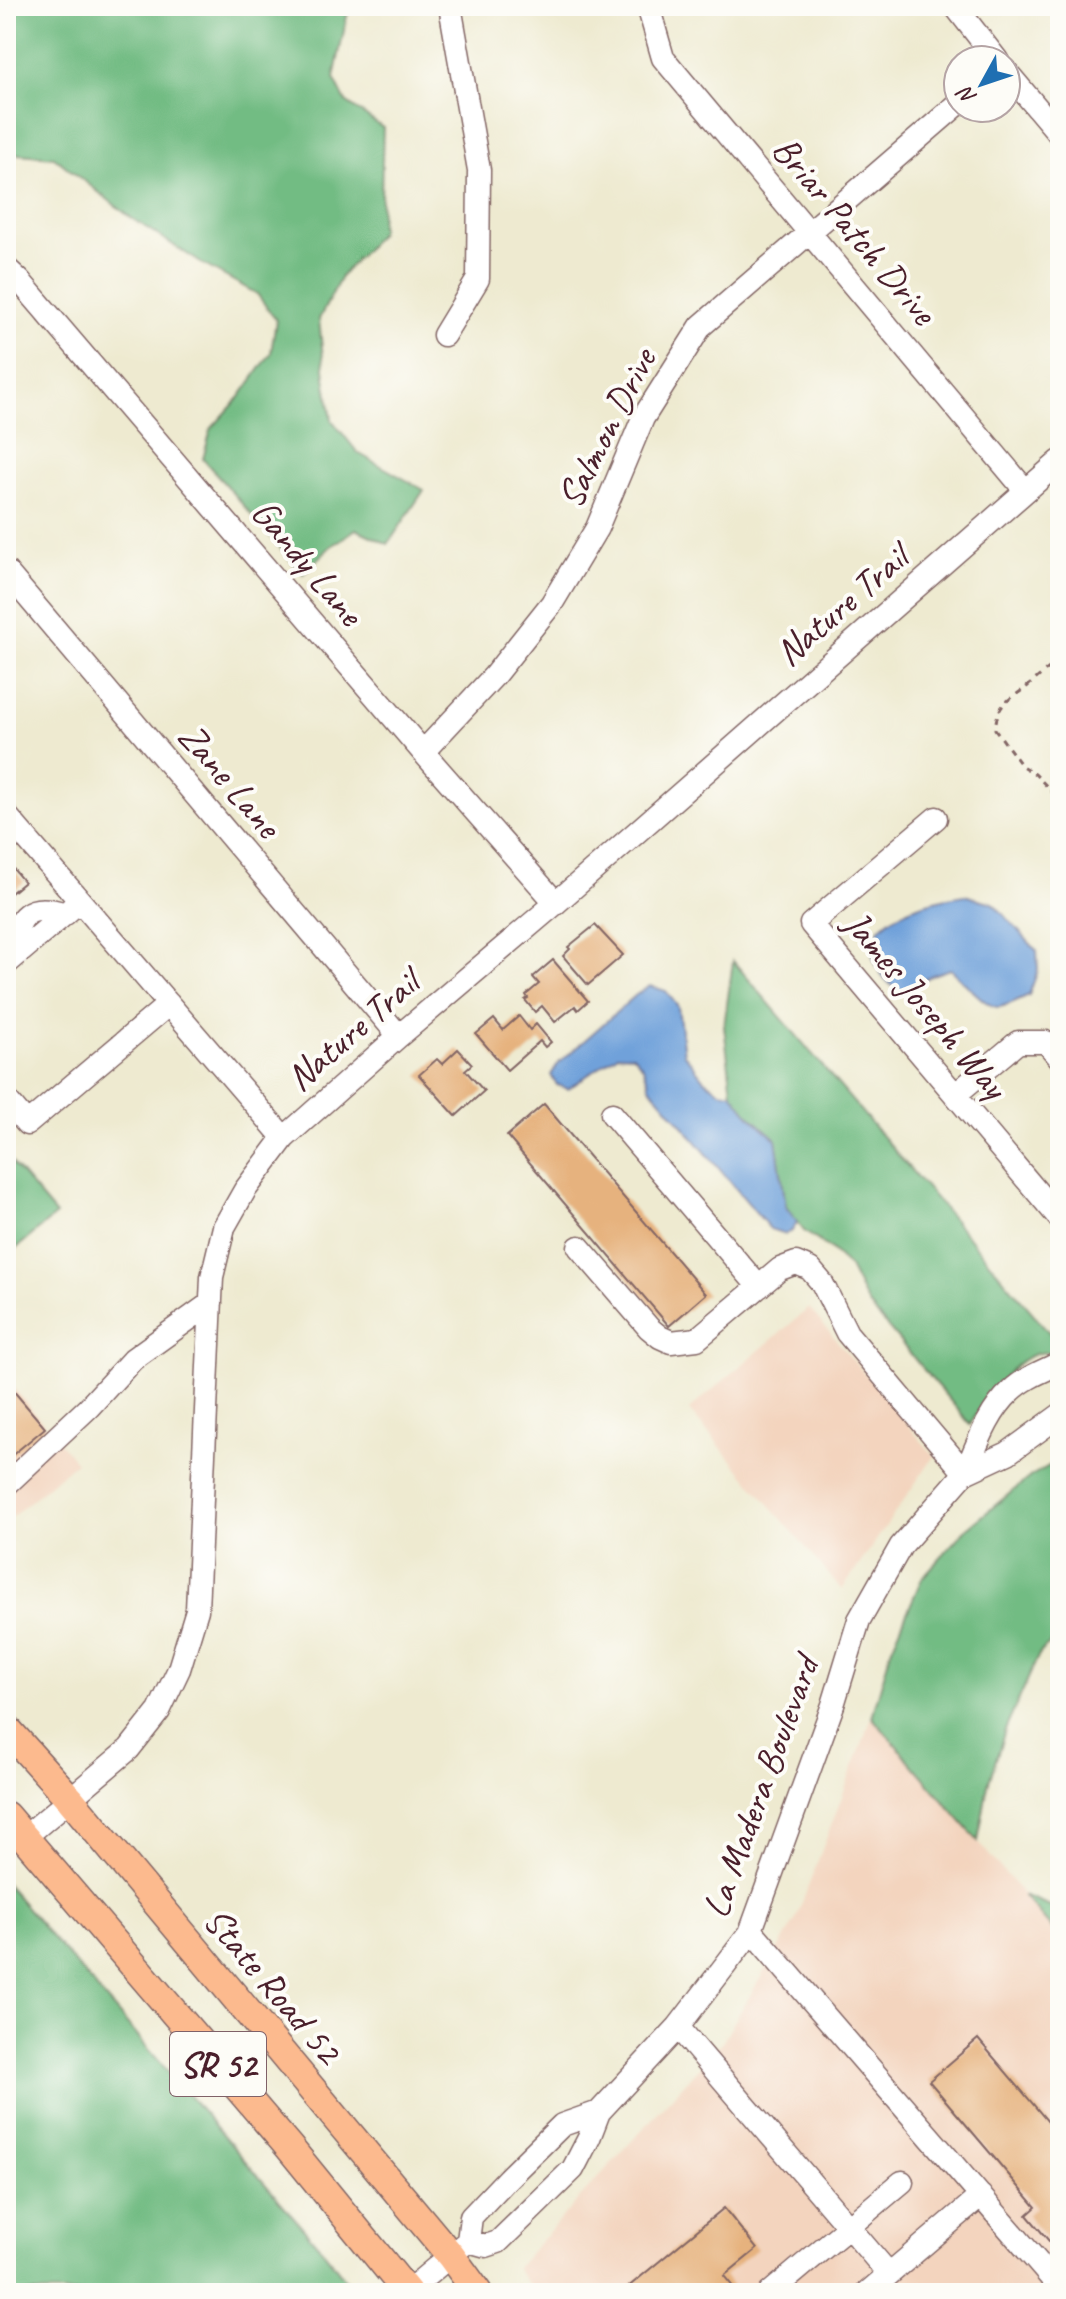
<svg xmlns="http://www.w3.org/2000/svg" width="1066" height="2299" font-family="Caveat,sans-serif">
	<rect width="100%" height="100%" fill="#fdfcf7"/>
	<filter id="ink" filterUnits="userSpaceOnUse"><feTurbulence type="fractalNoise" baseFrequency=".0125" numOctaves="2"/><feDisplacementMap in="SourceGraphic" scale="16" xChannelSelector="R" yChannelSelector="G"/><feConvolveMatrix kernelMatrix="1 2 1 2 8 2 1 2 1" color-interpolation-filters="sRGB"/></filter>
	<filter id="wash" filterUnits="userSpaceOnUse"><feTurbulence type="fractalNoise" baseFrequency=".006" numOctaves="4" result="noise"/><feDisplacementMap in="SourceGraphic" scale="32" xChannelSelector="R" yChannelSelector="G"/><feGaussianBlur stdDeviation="1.8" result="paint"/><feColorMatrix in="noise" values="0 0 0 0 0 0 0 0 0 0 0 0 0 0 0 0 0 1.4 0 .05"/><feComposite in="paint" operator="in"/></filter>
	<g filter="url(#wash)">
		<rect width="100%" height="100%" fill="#eeead0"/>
		<path fill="#f3d4be" d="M809,1308L934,1456L842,1590L689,1410Z
			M6,1379L76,1462L6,1522Z
			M872,1717L1060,1938V2293H534L516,2268L722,2042L796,1919Z"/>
		<path fill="#72bc83" stroke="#5e6e57" stroke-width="2" d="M6,6H352L347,16L334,78L346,102L383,128L380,233L342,275L319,319L325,377L332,420L358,453L424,490L388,544L356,529L330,547L303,574L203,459L211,429L240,397L271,353L276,320L257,294L201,263L130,217L54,157L6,153Z
			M733,961L1060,1345V1350C1052,1352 1042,1352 1035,1354C1010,1363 983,1402 970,1424L867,1303L849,1267L829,1248L804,1231L786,1207L776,1139L750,1116L732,1093L724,1026Z
			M6,1156L56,1215L6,1257Z
			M1058,1461L1060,1463V1635L1040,1652L1005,1730L988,1785L978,1841L872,1717L891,1650L922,1578L964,1531L1031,1476Z
			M6,1884L323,2251L356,2293H6Z
			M1023,1895L1060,1910V1938Z"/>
		<path fill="#70a1da" stroke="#5d6082" stroke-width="2" d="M965,895L993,903L1037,951L1038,970L1029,995C1020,999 1009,1005 999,1007C987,1009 961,978 950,969L932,975L904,991C892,988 884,980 878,968C850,918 930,900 965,895Z
			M650,986L666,991L678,1007L684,1054L705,1080L720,1091L732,1093L750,1116L776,1139L786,1207L797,1222L792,1231L785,1234L770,1229L651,1088L643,1067L633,1055L618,1054L568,1089L557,1085L551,1075L559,1063L636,995Z"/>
		<g id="blocks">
			<path fill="#e6b27e" d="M6,860L24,882L6,897Z
				M595,925L623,955L588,985L563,956L570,949L568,947Z
				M553,960L588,1001L578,1010L575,1006L555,1022L542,1006L535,1012L525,1000L528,998L526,995L539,984L533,977Z
				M519,1016L530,1030L536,1024L551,1042L545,1047L540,1041L507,1070L476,1034L494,1019L503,1030Z
				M458,1049L472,1064L465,1070L484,1091L456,1116L419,1075L437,1059L442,1064Z
				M544,1104L706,1294L669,1326L507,1136Z
				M6,1382L45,1428L10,1457L6,1453Z
				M978,2039L1060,2136V2254L1027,2215L1036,2207L929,2081Z
				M724,2208L757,2249L724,2276L735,2289L730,2293H621Z"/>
		</g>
	</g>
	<g filter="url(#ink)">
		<use href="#blocks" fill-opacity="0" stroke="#836665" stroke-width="2"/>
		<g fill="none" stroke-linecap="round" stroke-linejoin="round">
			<g stroke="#836665" stroke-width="25">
				<path id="minor" d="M648,6L663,58L1025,490
					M955,6L997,60
					M1006,71L1060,135
					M6,268L19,280L423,752L556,903
					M444,335L478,279L479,170L450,6
					M6,571L399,1036
					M423,752L494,676L552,603L597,528L643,418L701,326L958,104
					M6,815L284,1138
					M936,818L811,924L1060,1219
					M20,952C11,915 31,902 65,914
					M6,964L80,901
					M955,1095L1018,1042H1046L1060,1058
					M6,1099L27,1124L169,1004
					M612,1114L759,1287
					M1060,1363C1043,1371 1024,1378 1011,1391C988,1412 977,1445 965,1473L1008,1453L1060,1415
					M6,1485L88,1408L133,1359L211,1303
					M25,1837L129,1749L159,1711L179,1669L197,1610L212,1277L224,1227L245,1190L284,1138L399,1036L556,903L1060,461
					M751,1930L1060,2288
					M678,2027L889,2274
					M468,2241L486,2246L498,2242L573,2169L589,2138L599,2112L678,2027L750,1933L833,1705L859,1620L901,1546L965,1473L847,1333L822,1283L810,1269L796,1263L780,1269L697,1339L671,1342L660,1337L649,1328L579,1247
					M407,2292L468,2241L471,2217L508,2178L562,2125L599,2112
					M770,2293L902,2182
					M867,2293L981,2196"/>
			</g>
			<g stroke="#836665" stroke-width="31">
				<path id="major" d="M6,1728L70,1799L451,2256L478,2293
					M6,1816L289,2147L408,2293"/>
			</g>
			<path stroke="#836665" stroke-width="3" stroke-dasharray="6 6" stroke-linecap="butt" d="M1060,665L1055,664C1045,670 1038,678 1029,685C1010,701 998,700 995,729L1022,766L1035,774L1060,800"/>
			<use href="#minor" stroke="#fff" stroke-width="22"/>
			<use href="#major" stroke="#fcba8e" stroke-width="28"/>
		</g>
	</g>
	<g text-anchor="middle" stroke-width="8" stroke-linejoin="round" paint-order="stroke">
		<rect fill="#fdfcf7" stroke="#806168" stroke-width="2" x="170" y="2032" width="96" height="64" rx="6"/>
		<g font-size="36" font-weight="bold" fill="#4a1f2b">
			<text x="218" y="2077">SR 52</text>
		</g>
		<g font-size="38" fill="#4a1f2b" stroke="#fdfcf7">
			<text transform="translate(855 230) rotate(50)" y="13">Briar Patch Drive</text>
			<text transform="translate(606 428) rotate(-63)" y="13">Salmon Drive</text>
			<text transform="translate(308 562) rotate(50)" y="13">Gandy Lane</text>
			<text transform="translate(841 605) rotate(-41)" y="13">Nature Trail</text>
			<text transform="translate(230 780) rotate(50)" y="13">Zane Lane</text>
			<text transform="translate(926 1004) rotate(50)" y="13">James Joseph Way</text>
			<text transform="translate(352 1030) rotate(-41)" y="13">Nature Trail</text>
			<text transform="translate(760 1787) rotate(-70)" y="13">La Madera Boulevard</text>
			<text transform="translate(273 1985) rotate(50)" y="13">State Road 52</text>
		</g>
	</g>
	<rect width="1066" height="2299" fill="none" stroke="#fdfcf7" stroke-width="32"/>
	<g transform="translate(982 84) rotate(230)"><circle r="38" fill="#fdfcf7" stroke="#b5a4a5" stroke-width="2"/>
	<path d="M0-6L14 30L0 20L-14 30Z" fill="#1f6fb2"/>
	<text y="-12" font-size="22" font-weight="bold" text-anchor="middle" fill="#4a1f2b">N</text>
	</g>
</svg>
